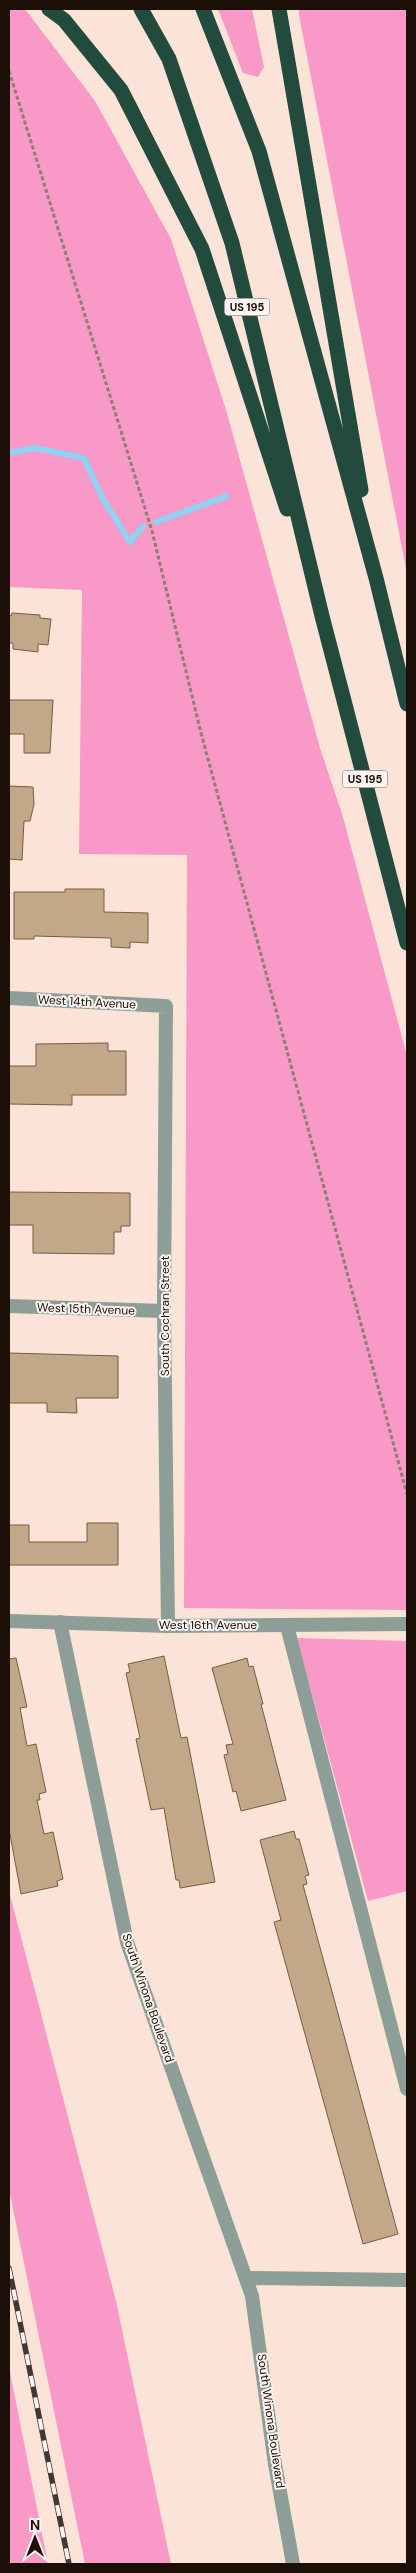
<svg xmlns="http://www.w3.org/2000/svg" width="416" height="2573" font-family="'DM Sans',sans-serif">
	<rect width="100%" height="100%" fill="#fbe3d7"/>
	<path fill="#f899c7" d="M9,9H25L95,101L171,239L226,410L320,748L343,817L407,1056V1610L184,1608L187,855L79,854L82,590L9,587Z
		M218,9H252L264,67L258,77L243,73Z
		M299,9H407V574L299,15Z
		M297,1638L407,1641V1891L368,1901Z
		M9,1891L116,2301L171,2564H85L9,2189Z
		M9,2367L48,2564H9Z"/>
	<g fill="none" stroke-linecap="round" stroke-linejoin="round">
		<path stroke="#90d2f2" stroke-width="6" d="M9,453L35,448L84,458L103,499L130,542L143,526
			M156,522L227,496"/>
	</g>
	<path fill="#c2a789" stroke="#765d41" d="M12,613L40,615V618L51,619L48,645L38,644V652L13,649V643H9V615L11,616Z
		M9,700H53L50,753H24V734H9Z
		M9,786L33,787L34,804L30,821H24L22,860L9,859Z
		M65,889H104V912L148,913V943L130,942V948L111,947V938L34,936V939H14V892H65Z
		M108,1043V1051H126V1095H72V1105L9,1104V1066H36V1044Z
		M9,1192L130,1193V1226H121V1232H114V1254L33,1253V1225H9Z
		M9,1353L118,1356V1398H76L77,1413L47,1412V1403H9Z
		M87,1523H118V1565H9V1525H29V1542H87Z
		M164,1656L181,1738L187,1737L215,1882L180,1888L179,1880H176L164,1808L151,1810L136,1739L140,1738L126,1673L130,1672L128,1664Z
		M16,1658L27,1707L20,1708L27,1746L36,1744L46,1792L39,1794L40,1800H37L44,1834L53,1832L63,1879L57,1881L58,1886L21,1894L9,1829V1659Z
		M247,1658L249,1667L253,1666L263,1704H261L286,1800L241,1811L236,1791L233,1792L224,1755L228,1754L226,1745L233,1744L212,1668Z
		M294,1831L296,1839H299L309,1875L305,1876L307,1884L303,1885L398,2234L363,2244L274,1922L281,1920L260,1840Z"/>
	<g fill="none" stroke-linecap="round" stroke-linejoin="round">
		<path stroke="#907e74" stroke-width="3" stroke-dasharray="4 2.5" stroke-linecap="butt" d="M9,71L152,531L201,733L407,1494"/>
		<path stroke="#8c9e97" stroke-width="14" d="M9,998L166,1006L164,1311L168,1626
			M9,1306L164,1311
			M60,1622L127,1942L252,2296L275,2464L293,2564
			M287,1626L407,2089
			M246,2278L407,2280"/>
		<path stroke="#8c9e97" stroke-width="14" d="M9,1621L168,1626L407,1624"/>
		<path stroke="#224b3e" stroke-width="15" d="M49,9L64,20L121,90L202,249L287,509
			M141,9L169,59L232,243L322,616L407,943
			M203,9L259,151L376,578L407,704
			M279,9L361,490"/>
		<g stroke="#45372f" stroke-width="5.5">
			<path id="rail" d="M9,2268L69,2564"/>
		</g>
		<use href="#rail" stroke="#fcf4f0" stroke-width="4" stroke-dasharray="11" stroke-linecap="butt"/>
	</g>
	<g text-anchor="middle" stroke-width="4" stroke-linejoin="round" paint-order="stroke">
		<g fill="#fcf4f0" stroke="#5e544e" stroke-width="1">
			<rect x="224.5" y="298.5" width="45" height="17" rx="4"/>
			<rect x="342.5" y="770.5" width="45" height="17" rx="4"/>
		</g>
		<g font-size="11" font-weight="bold" fill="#1b0f08">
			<text x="247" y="311">US 195</text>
			<text x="365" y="783">US 195</text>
		</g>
		<g font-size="12" fill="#1b0f08" stroke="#fcf4f0">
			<text transform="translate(87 1002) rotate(3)" y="4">West 14th Avenue</text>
			<text transform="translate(86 1309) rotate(2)" y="4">West 15th Avenue</text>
			<text transform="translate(165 1316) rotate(-90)" y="4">South Cochran Street</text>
			<text x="208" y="1629">West 16th Avenue</text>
			<text transform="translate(148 1998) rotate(71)" y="4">South Winona Boulevard</text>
			<text transform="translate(271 2421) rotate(82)" y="4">South Winona Boulevard</text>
		</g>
	</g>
	<rect width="416" height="2573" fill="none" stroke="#1b0f08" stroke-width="20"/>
	<g transform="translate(35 2538)" stroke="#fcf4f0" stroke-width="4" paint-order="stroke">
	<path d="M0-4L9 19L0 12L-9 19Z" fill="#1b0f08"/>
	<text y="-8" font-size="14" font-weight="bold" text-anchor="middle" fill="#1b0f08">N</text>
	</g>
</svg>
